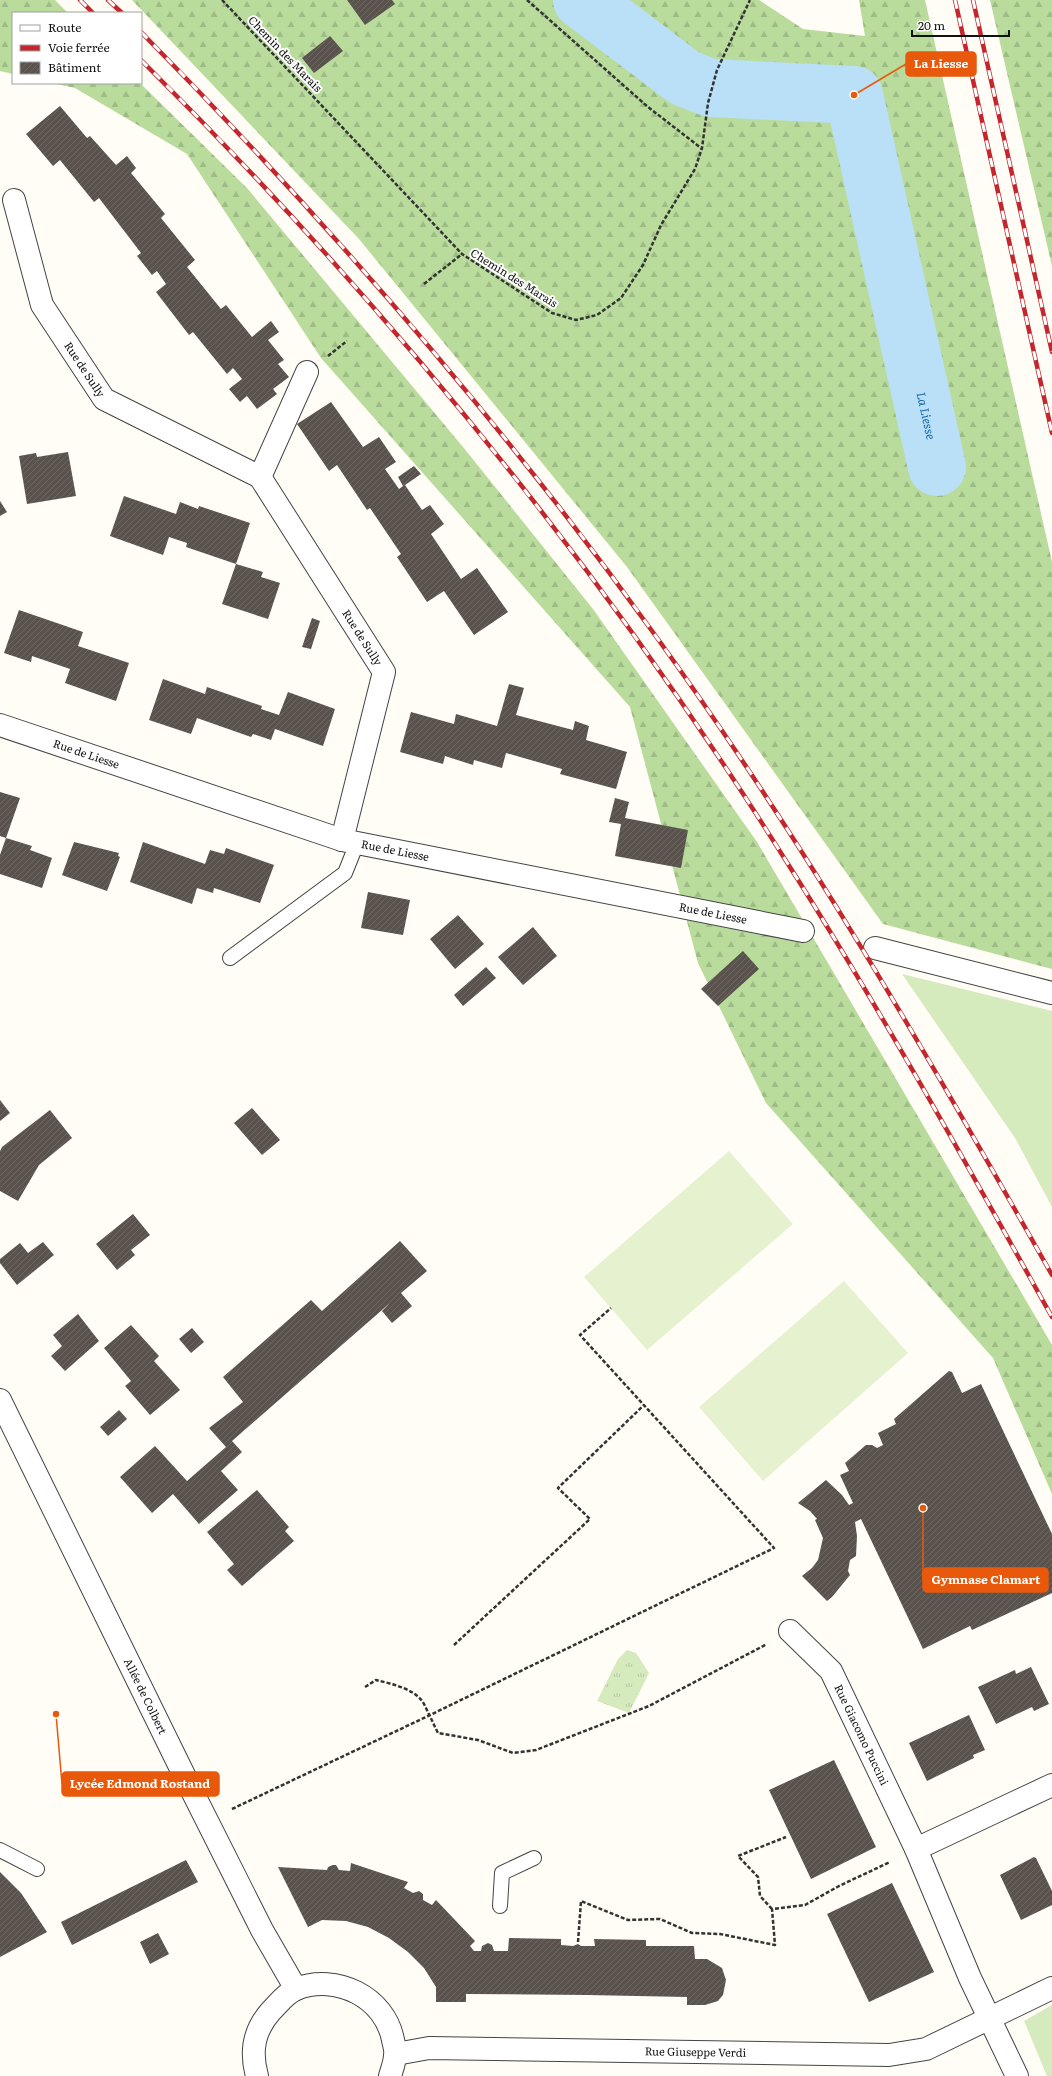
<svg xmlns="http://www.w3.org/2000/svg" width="1052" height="2076" font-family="Literata,serif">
	<defs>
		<pattern id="forest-firs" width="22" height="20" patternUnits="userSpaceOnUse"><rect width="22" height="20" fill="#b9dc9c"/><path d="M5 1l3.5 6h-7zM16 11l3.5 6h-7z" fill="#9ebc85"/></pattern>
		<pattern id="park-tufts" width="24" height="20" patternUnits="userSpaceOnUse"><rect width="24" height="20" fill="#d5ebbd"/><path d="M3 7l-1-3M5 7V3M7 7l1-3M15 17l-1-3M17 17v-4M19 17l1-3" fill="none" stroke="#b6c8a1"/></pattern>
		<pattern id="building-hatch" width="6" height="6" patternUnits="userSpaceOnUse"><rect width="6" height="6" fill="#5a524d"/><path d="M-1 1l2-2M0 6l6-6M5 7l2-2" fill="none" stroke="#6d6662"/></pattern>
	</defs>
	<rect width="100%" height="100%" fill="#fffdf5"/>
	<path fill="#d5ebbd" d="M902,974L1052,1011V1207L1015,1138Z
		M1052,2005V2076H1047L1024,2021Z"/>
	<path fill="url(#forest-firs)" d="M0,0H55L68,13H13V74L0,71Z
		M132,0H759L803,29L865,36L859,0H925L1052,562V969L883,924L627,567L359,239Z
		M990,0H1052V266Z
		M52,83H140L247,188L463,447L593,609L757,842L1052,1345V1494L993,1358L766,1103L698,963L630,707L321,358L187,154L75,88Z"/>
	<path fill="url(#park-tufts)" d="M627,1650L636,1653L649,1673L629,1713L597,1701L618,1659Z"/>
	<path fill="#e6f2cf" d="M729,1151L793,1224L647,1350L584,1277Z
		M844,1281L908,1353L763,1481L699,1407Z"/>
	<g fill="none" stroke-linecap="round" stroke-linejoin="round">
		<path stroke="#b9e0f7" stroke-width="58" id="s1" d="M582,0L685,78L711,88L854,95L937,467"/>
	</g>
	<path fill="url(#building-hatch)" d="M347,0H392L395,4L365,25Z
		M330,36L343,51L314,73L302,58Z
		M60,106L87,138L90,136L116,165L127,156L136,168L131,173L165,214L161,218L195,260L187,267L221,309L226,305L252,337L271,321L279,332L268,340L284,360L278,364L289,377L273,389L277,394L257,409L247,396L240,402L229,389L242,379L233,368L227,374L193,332L189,335L156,292L166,284L157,271L152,275L137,256L141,253L99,198L94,202L60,160L53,166L26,134Z
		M331,402L363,447L379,437L396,462L385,469L399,489L403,486L398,477L414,466L421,474L405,485L422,510L430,505L444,524L431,534L461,579L477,568L508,612L474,635L444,591L427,602L397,557L401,554L370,508L367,510L337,465L329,471L297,424Z
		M68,452L76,496L27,504L19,456L36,453L37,457Z
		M124,496L176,514L180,502L198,509L199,506L250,523L236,564L186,547L187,543L169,537L163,555L110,536Z
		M0,501L7,512L0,516Z
		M236,564L263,572L261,577L280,583L268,619L222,604Z
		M19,610L83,632L78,646L129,663L116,701L65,683L70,669L32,656L31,662L4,653Z
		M312,618L320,621L311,649L302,647Z
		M163,679L205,694L207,687L262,706L261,709L279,715L288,692L335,709L323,746L275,729L271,740L253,734L251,737L197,718L191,734L149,720Z
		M509,684L524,688L516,715L573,730L575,721L589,726L586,740L627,752L616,789L560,774L562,769L506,753L502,768L474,760L473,765L445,756L443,764L400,752L411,712L454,724L456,714L497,726Z
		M0,792L20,798L6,838L32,846L30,850L52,858L42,888L0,874V855L6,838L0,836Z
		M615,798L629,802L625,818L688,830L681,868L615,856L621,824L609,822Z
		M74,842L119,853L118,856L120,857L107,891L62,875Z
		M143,842L205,864L210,850L224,854L226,848L274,865L260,903L214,888L213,893L197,888L192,904L130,882Z
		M368,892L410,900L403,935L361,928Z
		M458,915L484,944L455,969L430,939Z
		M533,927L557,956L523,985L498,957Z
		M743,951L759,969L718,1006L701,989Z
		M486,967L496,978L463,1006L454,995Z
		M0,1100L10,1113L0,1121Z
		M252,1108L280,1140L262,1155L234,1123Z
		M50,1110L72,1138L39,1165L18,1201L0,1191V1151L2,1147Z
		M133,1214L150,1235L131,1250L135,1255L117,1270L96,1244Z
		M400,1241L427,1271L401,1293L412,1306L392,1323L382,1311L390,1303L232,1441L242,1452L221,1471L238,1490L199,1524L173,1494L152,1513L120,1477L155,1446L187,1481L226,1447L209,1428L243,1402L223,1377L311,1300L322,1311Z
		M43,1242L54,1255L17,1285L0,1263V1259L20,1243L28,1253Z
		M78,1314L99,1341L65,1371L51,1356L62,1346L53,1335Z
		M131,1325L159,1356L154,1361L180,1390L150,1415L125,1386L131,1381L104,1348Z
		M192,1328L204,1342L191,1353L179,1339Z
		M949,1371L952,1372L962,1393L981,1384L1052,1534V1593L972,1630L970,1626L923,1649L861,1519L855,1522L857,1536L856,1556L850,1560L848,1571L850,1575L832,1597L827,1601L802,1576L812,1568L818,1560L823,1538L815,1520L817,1519L810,1511L798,1503L826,1480L842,1495L849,1505L853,1503L840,1475L849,1471L845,1463L866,1445H872L877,1448L883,1445L878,1433L896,1424L894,1419Z
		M119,1410L127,1419L108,1436L100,1427Z
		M257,1490L289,1527L285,1531L294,1541L242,1586L227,1570L234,1564L207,1532Z
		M1031,1667L1049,1704L1034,1711L1032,1707L996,1724L978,1687L1015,1670L1016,1674Z
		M969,1715L985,1750L973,1755L974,1758L927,1781L909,1743Z
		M834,1760L876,1847L811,1879L769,1790Z
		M1034,1857L1036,1858L1052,1891V1905L1021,1920L1000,1875Z
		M186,1860L198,1882L72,1945L61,1922Z
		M351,1863L408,1882L404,1888L413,1893L419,1891L423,1894V1900L432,1905L436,1900L475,1941L470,1946L474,1951H481L482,1946L488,1943L492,1945L494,1951H508L509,1938L561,1939V1945L573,1946L578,1944L581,1946H595L594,1939L646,1940V1946H694L695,1959H707L722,1968L726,1980L723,1995L718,2001L705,2005H687V1997L587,1995L466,1994V2002H436V1987L424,1968L408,1952L389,1938L368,1927L346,1921L322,1920L308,1927L278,1867L327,1870L328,1867L333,1865H336L339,1870L350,1871Z
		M0,1872L21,1893L47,1932L0,1957Z
		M892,1883L934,1972L869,2002L827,1914Z
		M158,1933L169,1954L150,1964L140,1942Z"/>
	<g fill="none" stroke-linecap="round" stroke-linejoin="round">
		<g stroke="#444" stroke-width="16">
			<path id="service" d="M230,958L345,873L357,843
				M0,1850L37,1869
				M500,1906L502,1873L534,1858"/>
		</g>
		<g stroke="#444" stroke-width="24">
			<g id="minor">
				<path id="s2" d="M14,200L42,305L104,399L260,477L384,672L342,840"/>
				<path d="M260,477L307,372"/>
				<path id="s3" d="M0,725L342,840L803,931"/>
				<path d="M875,948L1052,993"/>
				<path id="s4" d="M0,1400L184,1775L262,1930L296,1989"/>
				<path id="s5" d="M790,1631L831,1671L916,1849L970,1978L1017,2076"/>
				<path d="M916,1849L1052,1785"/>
				<path id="s6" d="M396,2054L429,2048L889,2055L926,2049L1052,1988"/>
				<path d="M257,2076C250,2051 254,2030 271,2011C279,2003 285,1994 296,1989C336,1973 385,1997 393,2040C394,2045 396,2050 395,2055C395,2062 392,2069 390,2076"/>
			</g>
		</g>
		<path stroke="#333" stroke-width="2.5" stroke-dasharray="4 2" stroke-linecap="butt" d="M222,0L462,254L552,313L576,320L597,315L621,298L643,265L661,225L695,169L702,148L708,103L717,70L750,0
			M527,0L648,107L701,148
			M424,284L462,254
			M328,356L347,341
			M454,1645L590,1519L558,1488L644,1405
			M365,1687L376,1680C392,1684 416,1689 424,1704C429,1714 433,1723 438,1733L478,1740L513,1753L536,1750L649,1706L767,1644
			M232,1809L428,1716L774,1548L580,1335L611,1308
			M772,1909L760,1896L758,1877L738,1856L786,1837
			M578,1942L581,1901L628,1920L660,1919L692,1933L720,1934L775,1945L772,1909L805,1905L839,1886L890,1862"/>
		<use href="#service" stroke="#fff" stroke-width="14"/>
		<use href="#minor" stroke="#fff" stroke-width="22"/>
		<g stroke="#c4262e" stroke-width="4.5">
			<path id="rail" d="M80,0L93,13
				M108,0L122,13
				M955,0L1052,433
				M973,0L1052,352
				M141,32C327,221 500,420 655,635C802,838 929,1057 1052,1275
				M141,60C385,302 605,572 788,864C882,1012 967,1165 1052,1317"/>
		</g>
		<use href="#rail" stroke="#fff" stroke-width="3" stroke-dasharray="9" stroke-linecap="butt"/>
	</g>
	<g text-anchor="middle" stroke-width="4" stroke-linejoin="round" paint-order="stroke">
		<g font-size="11" fill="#111" stroke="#fff">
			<text transform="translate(285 54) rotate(46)" y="4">Chemin des Marais</text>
			<text transform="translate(514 278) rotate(32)" y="4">Chemin des Marais</text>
			<text dy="4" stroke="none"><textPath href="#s2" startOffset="186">Rue de Sully</textPath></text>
			<text dy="4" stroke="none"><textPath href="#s2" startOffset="586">Rue de Sully</textPath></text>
			<text dy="4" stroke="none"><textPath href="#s3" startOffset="91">Rue de Liesse</textPath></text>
			<text dy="4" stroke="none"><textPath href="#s3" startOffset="415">Rue de Liesse</textPath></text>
			<text dy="4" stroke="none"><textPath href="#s3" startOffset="739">Rue de Liesse</textPath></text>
			<text dy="4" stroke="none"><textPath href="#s4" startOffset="330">Allée de Colbert</textPath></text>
			<text dy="4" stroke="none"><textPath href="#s5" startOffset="128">Rue Giacomo Puccini</textPath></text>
			<text dy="4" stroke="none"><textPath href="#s6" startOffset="300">Rue Giuseppe Verdi</textPath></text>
		</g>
		<g font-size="12" font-style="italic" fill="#1768a6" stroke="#fff">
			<text dy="4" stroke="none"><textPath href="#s1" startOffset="629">La Liesse</textPath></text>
		</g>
	</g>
	<path fill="none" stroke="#e8590c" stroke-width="1.5" d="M854 95L906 64M923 1508L923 1580M56 1714L62 1784"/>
	<g fill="#e8590c" stroke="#fff" stroke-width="1.5">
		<circle cx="854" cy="95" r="4"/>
		<circle cx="923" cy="1508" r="4"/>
		<circle cx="56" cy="1714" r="4"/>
	</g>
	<g fill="#e8590c" stroke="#e8590c" stroke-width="1.5">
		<rect x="906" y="52" width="70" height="24" rx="4"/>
		<rect x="923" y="1568" width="125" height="24" rx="4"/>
		<rect x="62" y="1772" width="157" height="24" rx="4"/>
	</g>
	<g font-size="12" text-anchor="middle" font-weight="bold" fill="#fff">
		<text x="941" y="68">La Liesse</text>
		<text x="986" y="1584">Gymnase Clamart</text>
		<text x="140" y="1788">Lycée Edmond Rostand</text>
	</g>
	<rect x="12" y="12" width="130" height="72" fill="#ffffff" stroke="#a0a0a0"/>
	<rect x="20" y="25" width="20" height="6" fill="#ffffff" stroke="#a0a0a0"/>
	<text x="48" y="32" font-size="12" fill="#111111">Route</text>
	<rect x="20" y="45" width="20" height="6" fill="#c4262e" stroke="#a0a0a0"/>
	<text x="48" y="52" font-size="12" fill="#111111">Voie ferrée</text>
	<rect x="20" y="62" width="20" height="12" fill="url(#building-hatch)" stroke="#a0a0a0"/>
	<text x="48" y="72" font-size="12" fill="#111111">Bâtiment</text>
	<path d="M912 30v6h97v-6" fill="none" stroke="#111111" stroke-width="2"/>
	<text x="918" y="30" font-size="12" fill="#111111" stroke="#ffffff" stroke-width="3" paint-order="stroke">20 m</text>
</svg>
